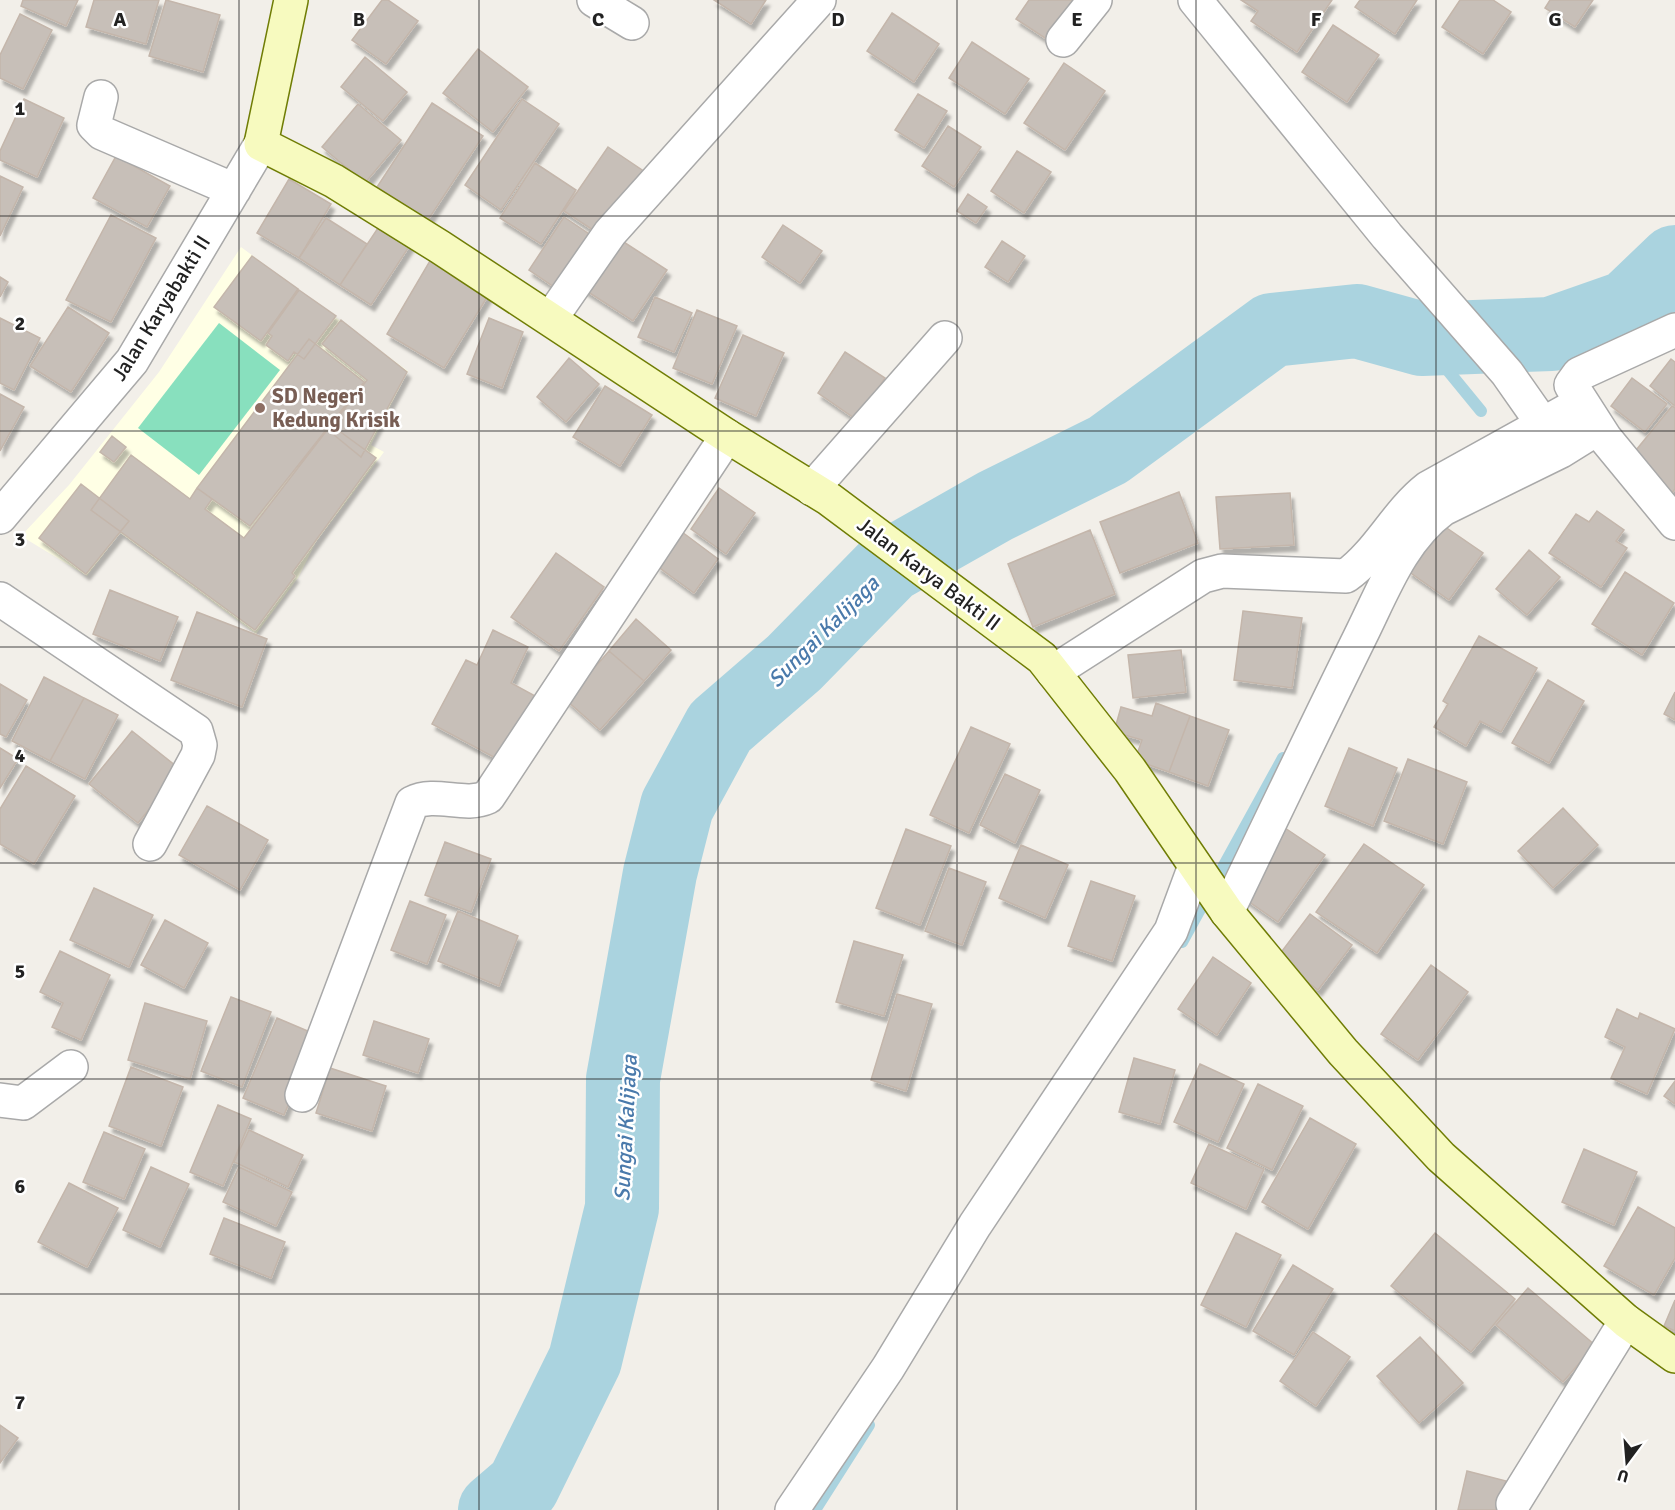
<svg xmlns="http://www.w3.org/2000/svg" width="1675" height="1510" font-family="Signika,sans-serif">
	<defs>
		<filter id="shadow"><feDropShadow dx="3.5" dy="6" stdDeviation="1.5" flood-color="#0004"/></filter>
	</defs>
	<rect width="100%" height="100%" fill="#f2efe9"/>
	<path fill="#ffffe5" d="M241,247L408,371L371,445L384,452L316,542L298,578L256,634L120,533L87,576L21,536L69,485L159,372Z"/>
	<path fill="#88e0be" d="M219,323L280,370L199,475L138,428Z"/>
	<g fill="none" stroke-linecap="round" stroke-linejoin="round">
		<path stroke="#aad3df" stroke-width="12" d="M1422,339L1481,411
			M1182,942L1283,758
			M815,1510L869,1425"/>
		<path stroke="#aad3df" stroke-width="74" d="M495,1510L523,1486L585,1360L622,1208L623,1079L660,873L677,806L720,727L794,663L889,566L995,506L1108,450L1272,330L1357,321L1422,339L1551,334L1628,307L1675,262"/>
	</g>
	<path fill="#c7bfb8" stroke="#c4b6ab" stroke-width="1.5" filter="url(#shadow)" d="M23,0H78L66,26L21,6Z
		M94,0H159L146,44L86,27Z
		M166,0L220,15L203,72L149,56Z
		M382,0H388L418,21L386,64L352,40Z
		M714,0H766L751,24Z
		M1029,0H1074L1048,40L1016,19Z
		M1241,0H1332L1297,52L1251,21L1258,11Z
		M1360,0H1417L1395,34L1355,7Z
		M1460,0H1493L1511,12L1483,54L1442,27Z
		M1550,0H1593L1575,27L1545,8Z
		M892,13L939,44L914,82L867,51Z
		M20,14L52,30L23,89L0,78V55Z
		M1333,25L1379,55L1347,102L1302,72Z
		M972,42L1029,79L1005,114L949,78Z
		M478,49L528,87L493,132L443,93Z
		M365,57L407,92L383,121L341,87Z
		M1064,63L1105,91L1065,150L1024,123Z
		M918,94L947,111L924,148L895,130Z
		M24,99L64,118L37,177L0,160V151Z
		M522,99L559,124L501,210L465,185Z
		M432,103L483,136L428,220L377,187Z
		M358,104L401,140L365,183L322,147Z
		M948,126L981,147L954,187L922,166Z
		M608,147L645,172L602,236L564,211Z
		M1017,151L1051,172L1024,213L991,191Z
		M116,156L170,186L147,227L93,198Z
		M535,163L576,190L541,244L500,218Z
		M0,176L23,187L0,236Z
		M289,179L331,204L299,258L257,233Z
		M968,194L987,207L976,223L957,211Z
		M111,215L156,238L111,322L66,300Z
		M564,217L601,242L566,295L529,270Z
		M326,218L367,244L340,285L299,258Z
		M384,219L414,239L371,305L340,285Z
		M783,225L822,251L800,283L762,257Z
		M616,237L667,270L633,321L582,288Z
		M1002,241L1025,256L1008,282L985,267Z
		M434,254L492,289L444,368L387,334Z
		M252,256L298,289L261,341L214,307Z
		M0,277L8,282L0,297Z
		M299,290L336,316L304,359L294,352L288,361L266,345L272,336L268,333Z
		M655,297L692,313L674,352L638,337Z
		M68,307L109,333L71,392L30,366Z
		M697,310L737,326L712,384L673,368Z
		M0,318L40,338L14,390L0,383Z
		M489,318L523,332L502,388L467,374Z
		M341,320L407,372L361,457L328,430L367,380L322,344Z
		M743,335L784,353L756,416L715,398Z
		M309,339L364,382L250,526L197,488Z
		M845,352L885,378L857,420L818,393Z
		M569,358L599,384L566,422L537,397Z
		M1671,359L1675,362V406L1650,386Z
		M1632,378L1667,404L1645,432L1611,406Z
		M605,386L652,415L620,466L573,437Z
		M0,394L24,407L0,451Z
		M1672,406L1675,408V489L1671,494L1628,460Z
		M331,425L376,458L292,573L295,576L255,630L91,510L131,455L190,499L197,488L212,499L205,509L244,538Z
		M112,436L126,447L114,462L100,452Z
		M81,484L129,521L86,574L39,538Z
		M719,488L755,513L726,554L691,529Z
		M1179,492L1198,543L1120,573L1100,522Z
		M1290,493L1294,545L1220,549L1216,497Z
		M1597,511L1624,530L1616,541L1627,548L1601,587L1549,553L1576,514L1589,522Z
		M1441,524L1483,553L1449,600L1408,571Z
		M1090,530L1115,594L1033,627L1008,564Z
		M682,532L718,559L694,593L657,566Z
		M1529,550L1560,577L1527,615L1496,589Z
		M556,553L604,587L559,651L511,617Z
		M1625,572L1674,603L1642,655L1592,624Z
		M110,590L178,617L160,661L93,634Z
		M1243,611L1302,618L1292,688L1234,680Z
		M197,612L267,639L242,707L171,680Z
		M636,619L671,650L644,681L609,651Z
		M493,630L528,647L511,683L537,697L503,762L432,724L466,660L477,665Z
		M1479,636L1537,668L1501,732L1480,721L1466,746L1434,727L1448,704L1443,701Z
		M1181,650L1186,692L1133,698L1128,655Z
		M609,651L644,681L600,730L566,700Z
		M44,677L84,698L50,761L12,741Z
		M1548,680L1584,701L1549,763L1512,743Z
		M0,684L27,700L6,737L0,734Z
		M1675,692V720L1664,714Z
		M84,698L118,715L85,779L50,761Z
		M1156,703L1190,716L1169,772L1135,760L1142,740L1114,732L1121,707L1152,716Z
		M1190,716L1229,730L1208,786L1169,772Z
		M971,727L1010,744L969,833L930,815Z
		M132,731L181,770L138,823L89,784Z
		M0,748L18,759L0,788Z
		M1349,748L1397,768L1373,826L1325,806Z
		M1408,759L1467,782L1443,844L1384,821Z
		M26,766L75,796L34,864L0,844V809Z
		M1005,774L1040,790L1015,843L980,825Z
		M207,806L268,840L240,890L179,855Z
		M1563,808L1598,845L1553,888L1518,851Z
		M1285,828L1325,855L1278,922L1238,894Z
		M906,829L951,846L920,925L876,908Z
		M445,842L491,859L471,912L425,895Z
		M1364,844L1424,885L1377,953L1316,912Z
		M1021,845L1068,865L1045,918L999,898Z
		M949,868L986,882L962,945L925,931Z
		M1091,881L1135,896L1112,961L1068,946Z
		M94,888L153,915L129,967L70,940Z
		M410,901L446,915L427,964L391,950Z
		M458,911L518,936L499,986L438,961Z
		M1310,914L1352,945L1318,990L1276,959Z
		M165,920L208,943L184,988L141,965Z
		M854,941L903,955L884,1016L836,1002Z
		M60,951L110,975L81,1040L52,1027L63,1003L40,992Z
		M1213,957L1251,983L1217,1035L1178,1009Z
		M1431,965L1468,992L1418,1060L1381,1034Z
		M897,994L932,1004L906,1091L871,1080Z
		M231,997L271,1012L242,1087L201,1071Z
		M145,1003L207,1021L190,1079L128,1060Z
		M1617,1009L1638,1019L1640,1013L1675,1029L1647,1094L1611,1078L1625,1047L1605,1037Z
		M277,1018L317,1035L284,1115L243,1098Z
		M374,1021L429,1039L418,1073L363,1055Z
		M1134,1058L1175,1070L1160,1124L1119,1112Z
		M1200,1064L1244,1084L1218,1142L1174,1122Z
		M131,1067L183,1087L161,1146L109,1126Z
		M330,1068L386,1086L372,1131L316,1113Z
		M1675,1081V1104L1664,1096Z
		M1258,1084L1303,1106L1272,1170L1227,1148Z
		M218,1105L251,1119L223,1186L190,1172Z
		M1310,1118L1356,1144L1308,1229L1262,1202Z
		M249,1130L303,1155L288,1187L234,1162Z
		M104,1132L145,1149L124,1199L83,1182Z
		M1209,1144L1264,1169L1246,1209L1191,1183Z
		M1584,1149L1637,1172L1614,1225L1562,1202Z
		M151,1167L189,1184L160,1247L123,1230Z
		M239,1167L292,1192L276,1226L223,1202Z
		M69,1183L118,1208L87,1267L38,1242Z
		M1638,1207L1675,1228V1258L1654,1295L1604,1266Z
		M224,1218L285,1242L271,1278L210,1254Z
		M1236,1233L1281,1255L1246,1327L1201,1305Z
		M1435,1233L1515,1299L1471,1352L1391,1286Z
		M1293,1265L1333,1289L1294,1355L1253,1331Z
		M1528,1288L1595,1345L1563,1382L1496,1325Z
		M1675,1300V1331L1664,1326Z
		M1313,1332L1350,1357L1316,1406L1280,1381Z
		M1420,1337L1463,1383L1419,1423L1377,1376Z
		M0,1425L18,1438L0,1463Z
		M1467,1471L1506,1481L1499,1510H1458Z"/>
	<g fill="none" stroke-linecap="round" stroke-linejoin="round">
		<g stroke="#a9a9a9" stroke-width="36">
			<path id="street" d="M594,0L632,23
				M1195,0L1387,236L1507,373L1554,440
				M1063,40L1095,0
				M101,97L94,125L102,133L234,190
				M551,318L610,233L819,0
				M1675,330L1579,374L1571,385L1605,438L1675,523
				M812,489L945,338
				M0,517L132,361L261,144
				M0,599L196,731L200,745L198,755L150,844
				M1053,672L1203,576L1222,571L1346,576C1379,552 1396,513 1428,488L1581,403
				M1227,912C1271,820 1315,728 1360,637C1383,591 1401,540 1443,509L1561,451L1598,428
				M302,1095L412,803C436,791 464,808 488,797L727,436
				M0,1100L23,1103L71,1067
				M1513,1504L1626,1321
				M792,1510L888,1368L975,1225L1171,931L1195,866"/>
		</g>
		<g stroke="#707d05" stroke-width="36">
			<path id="secondary" d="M291,0L261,144L334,181L440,247L727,436L829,499L1042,658L1130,770L1227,912L1343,1052L1441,1157L1626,1321L1675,1356"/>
		</g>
		<use href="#street" stroke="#fff" stroke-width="33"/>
		<use href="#secondary" stroke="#f7fabf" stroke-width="33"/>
	</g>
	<path fill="none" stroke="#222" stroke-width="1.5" stroke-opacity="0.55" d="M239,0V1510M479,0V1510M718,0V1510M957,0V1510M1196,0V1510M1436,0V1510M0,216H1675M0,431H1675M0,647H1675M0,863H1675M0,1079H1675M0,1294H1675"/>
	<circle fill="#8d6e63" stroke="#fff" stroke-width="2" cx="260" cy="408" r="6"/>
	<g text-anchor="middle" stroke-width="5" stroke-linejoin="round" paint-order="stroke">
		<g font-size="21" fill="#222" stroke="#fff">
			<text transform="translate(161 308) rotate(-58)" y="7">Jalan Karyabakti II</text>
			<text transform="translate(929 574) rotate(37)" y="7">Jalan Karya Bakti II</text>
		</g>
		<g font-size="21" font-weight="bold" fill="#785e54" stroke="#fff" text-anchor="start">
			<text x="272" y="403">SD Negeri<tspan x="272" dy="24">Kedung Krisik</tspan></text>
		</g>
		<g font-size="22" font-style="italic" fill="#4a7aab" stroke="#fff">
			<text transform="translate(823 631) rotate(-45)" y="8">Sungai Kalijaga</text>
			<text transform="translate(625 1128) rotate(-87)" y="8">Sungai Kalijaga</text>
		</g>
	</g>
	<g font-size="20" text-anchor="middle" font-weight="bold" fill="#222" stroke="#fff" stroke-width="5" stroke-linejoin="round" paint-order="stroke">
		<text x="120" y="26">A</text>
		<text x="359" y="26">B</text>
		<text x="598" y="26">C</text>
		<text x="838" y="26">D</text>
		<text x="1077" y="26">E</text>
		<text x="1316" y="26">F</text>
		<text x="1555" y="26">G</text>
		<text x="20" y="115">1</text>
		<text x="20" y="330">2</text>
		<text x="20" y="546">3</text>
		<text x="20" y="762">4</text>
		<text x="20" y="978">5</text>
		<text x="20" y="1193">6</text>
		<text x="20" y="1409">7</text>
	</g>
	<g transform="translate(1627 1462) rotate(196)" stroke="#ffffff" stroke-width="4.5" paint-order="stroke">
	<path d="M0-4.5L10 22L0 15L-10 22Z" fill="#222222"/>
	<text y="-9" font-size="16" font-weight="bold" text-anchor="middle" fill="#222222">U</text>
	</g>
</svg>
